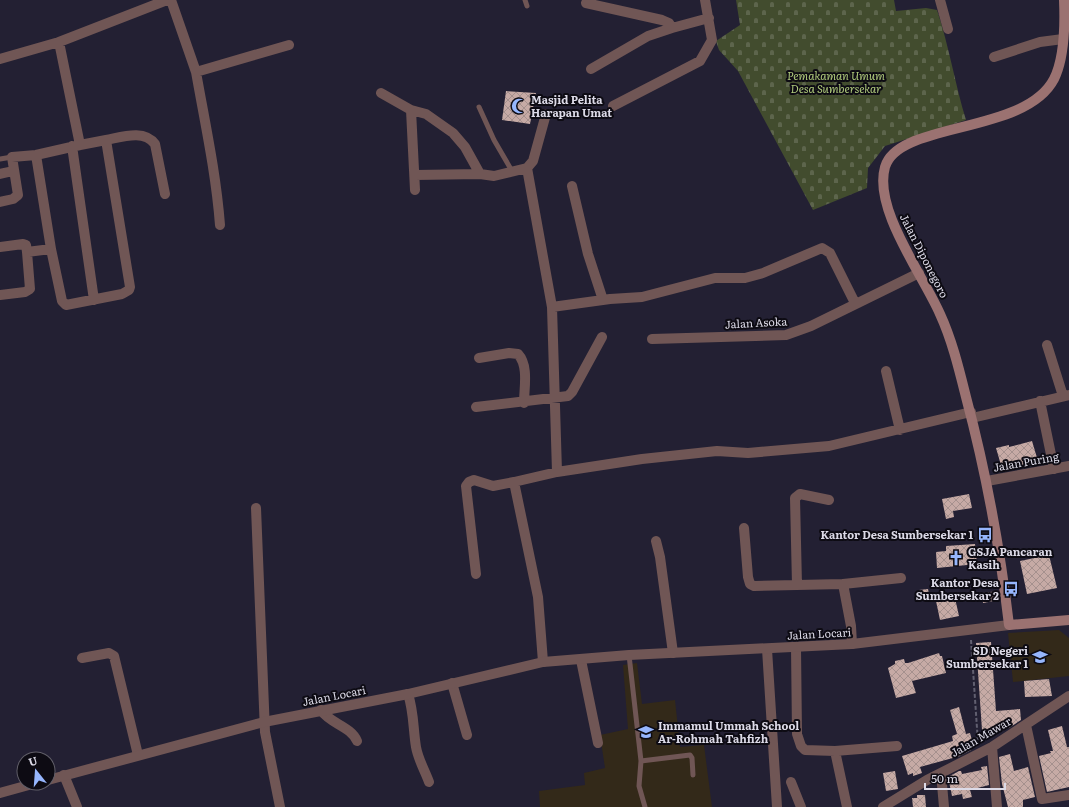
<svg xmlns="http://www.w3.org/2000/svg" width="1069" height="807" font-family="Literata,serif">
	<defs>
		<pattern id="cemetery-stones" width="16" height="16" patternUnits="userSpaceOnUse"><rect width="16" height="16" fill="#424c2e"/><path d="M2 7V4a2 2 0 0 1 4 0v3zM10 15v-3a2 2 0 0 1 4 0v3z" fill="#5d654c"/></pattern>
		<pattern id="building-cross-hatch" width="8" height="8" patternUnits="userSpaceOnUse"><rect width="8" height="8" fill="#c6aaa5"/><path d="M0 0l8 8M0 8l8-8" fill="none" stroke="#a5908d"/></pattern>
	</defs>
	<rect width="100%" height="100%" fill="#232033"/>
	<path fill="#332919" d="M1059,630L1069,638V676L1013,682L1008,633Z
		M637,663L642,704L675,700L680,747L704,745L712,807H540L539,791L585,785L584,773L605,768L600,735L628,729L623,665Z"/>
	<path fill="url(#cemetery-stones)" d="M736,0H894L896,11L926,8L937,10C949,46 955,84 966,120L885,146L868,168L867,188L813,210L738,71L719,50L716,41L740,25Z"/>
	<path fill="url(#building-cross-hatch)" d="M506,91L536,93L530,124L502,120Z
		M1032,441L1038,461L1037,457L1045,455L1046,464L1039,465L1038,462L1003,472L996,448L1009,445V447Z
		M969,494L972,508L953,511L954,517L946,519L942,499Z
		M975,544L977,564L937,568L936,552L946,551V546Z
		M1049,555L1057,588L1027,594L1020,561Z
		M928,589L930,599L921,600L919,590Z
		M998,591L999,600L983,603L982,593Z
		M955,598L959,616L940,620L936,601Z
		M991,642L996,711L1020,709L1021,720L1009,728L982,730L976,643Z
		M939,653L940,656H942L946,673L912,681L916,693L896,698L888,668L895,664V661L904,659L905,663H908Z
		M1049,679L1052,696L1025,697L1024,681Z
		M959,707L966,734L970,733L973,744L969,745L971,750L960,756L920,767L922,773L913,776V773L908,775L902,756L953,741L952,736L957,734L950,710Z
		M1062,726L1067,747H1069V787L1047,792L1039,756L1051,753L1050,751H1053L1048,730Z
		M1010,754L1014,771L1028,767L1035,797L1023,800V807H1008L1002,784L999,757Z
		M987,766L989,785L970,790L972,797L963,799L962,794L952,796L948,777L959,771H961L962,774L982,770L981,767Z
		M895,771L898,789L886,791L883,773Z
		M917,795H925L926,807H913L912,798H917Z"/>
	<g fill="none" stroke-linecap="round" stroke-linejoin="round">
		<path stroke="#615f70" stroke-width="2" stroke-dasharray="4 2" stroke-linecap="butt" d="M971,640L978,743"/>
		<path stroke="#705655" stroke-width="5" d="M525,0L527,6
			M479,107L494,140L512,171
			M0,159L12,157
			M629,655L641,761L639,786L645,807
			M641,761L690,755L692,758L693,775"/>
		<path stroke="#705655" stroke-width="10" d="M171,0L196,72L289,45
			M940,0L948,29
			M586,3L662,20L669,23L672,28
			M994,57L1040,42L1063,39
			M0,59L59,42
			M591,69L648,36L672,28L709,18
			M196,72C205,123 216,173 220,225
			M381,93L411,110L426,114L453,133L465,147L480,174
			M613,106L700,61L712,40L705,0
			M411,110L415,190
			M546,114L533,161L527,168L552,307L557,472
			M106,140C122,137 144,129 155,144L165,194
			M72,146L94,300
			M36,155L51,249L62,301L66,305L122,294L129,290L130,287L106,140L80,145
			M0,174L13,171
			M415,175L480,174L494,176L527,168
			M572,186L588,254L603,300
			M0,202L13,199L18,195L12,157L36,155L80,145L59,42L167,0
			M0,247L23,244L26,245L27,252L51,249
			M0,295L25,292L30,289L27,252
			M552,307L610,299L642,297L715,278H745L763,273L822,248L830,253L855,303
			M652,339L786,335L811,326L919,273
			M1047,345L1063,396
			M479,358L509,353L518,354C529,366 524,388 524,403
			M886,371L900,430
			M1040,401L1054,469
			M476,407L568,396L572,392L602,337
			M972,418L1069,395
			M987,481L1069,466
			M256,508L265,732L280,807
			M744,528L748,577L750,584L754,586L843,584L851,626L852,644
			M656,541L660,557L673,653
			M476,574L466,486L469,482L474,480L493,486L514,482
			M843,584L901,578
			M797,585L795,498L800,494L829,500
			M796,648L797,734L801,746L805,750L835,751L847,807
			M767,649L777,807
			M82,658L109,653L114,656L138,755
			M581,660L598,743
			M543,662L538,597L514,482L557,472L642,459L717,451L748,453L829,446L971,412
			M452,683L467,735
			M408,694C414,712 413,729 416,747C418,759 425,771 429,782
			M321,710C330,724 351,726 357,741
			M1026,725L1042,799L1069,795
			M992,747L997,807
			M835,751L897,746
			M941,773L944,807
			M64,775L77,807
			M791,782L801,807
			M883,807L927,780L992,747L1069,696"/>
		<path stroke="#705655" stroke-width="10" d="M48,780L264,722L408,694L543,662L629,655L852,644L1009,625
			M0,793L36,783"/>
		<path stroke="#9b7271" stroke-width="10" d="M1064,0C1065,24 1065,57 1054,79C1025,135 898,121 885,167C873,209 923,275 940,314C952,340 959,369 966,397C986,472 1000,548 1009,625L1069,620"/>
	</g>
	<defs>
		<g id="mosque-bare" transform="scale(1.2)"><path d="M3.5-4.9A6 6 0 1 0 3.5 4.9A5 5 0 1 1 3.5-4.9Z" fill="#96b6fd" stroke="#0d0b13" stroke-width="2.5" paint-order="stroke"/></g>
		<g id="bus-bare" transform="scale(1.2)"><path d="M-5-6H5V4H4V6H2V4H-2V6H-4V4H-5ZM-3.5-4V0h7V-4ZM-3.5 1.2v1.5H-2V1.2ZM2 1.2v1.5H3.5V1.2Z" fill="#96b6fd" stroke="#0d0b13" stroke-width="2.5" paint-order="stroke"/></g>
		<g id="church-bare" transform="scale(1.2)"><path d="M-1.2-6h2.4v3.5h3.3v2.4h-3.3V6h-2.4V-.1h-3.3v-2.4h3.3Z" fill="#96b6fd" stroke="#0d0b13" stroke-width="2.5" paint-order="stroke"/></g>
		<g id="school-bare" transform="scale(1.2)"><path d="M0-5L7-2L0 1L-7-2ZM-4 1L0 2.5L4 1V4Q0 6-4 4Z" fill="#96b6fd" stroke="#0d0b13" stroke-width="2.5" paint-order="stroke"/></g>
	</defs>
	<g fill-rule="evenodd">
		<use href="#mosque-bare" x="519" y="106"/>
		<use href="#bus-bare" x="985" y="535"/>
		<use href="#church-bare" x="956" y="558"/>
		<use href="#bus-bare" x="1011" y="589"/>
		<use href="#school-bare" x="1040" y="657"/>
		<use href="#school-bare" x="646" y="732"/>
	</g>
	<g text-anchor="middle" stroke-width="4" stroke-linejoin="round" paint-order="stroke">
		<g font-size="11" font-style="italic" fill="#b1cc7d" stroke="#0d0b13">
			<text x="836" y="80">Pemakaman Umum<tspan x="836" dy="13">Desa Sumbersekar</tspan></text>
		</g>
		<g font-size="11" font-weight="bold" fill="#dcdae7" stroke="#0d0b13" text-anchor="start">
			<text x="531" y="104">Masjid Pelita<tspan x="531" dy="13">Harapan Umat</tspan></text>
			<text x="973" y="539" text-anchor="end">Kantor Desa Sumbersekar 1</text>
			<text x="968" y="556">GSJA Pancaran<tspan x="968" dy="13">Kasih</tspan></text>
			<text x="999" y="587" text-anchor="end">Kantor Desa<tspan x="999" dy="13">Sumbersekar 2</tspan></text>
			<text x="1028" y="655" text-anchor="end">SD Negeri<tspan x="1028" dy="13">Sumbersekar 1</tspan></text>
			<text x="658" y="730">Immamul Ummah School<tspan x="658" dy="13">Ar-Rohmah Tahfizh</tspan></text>
		</g>
		<g font-size="11" fill="#dcdae7" stroke="#0d0b13">
			<text transform="translate(924 256) rotate(63)" y="4">Jalan Diponegoro</text>
			<text transform="translate(756 323) rotate(-3)" y="4">Jalan Asoka</text>
			<text transform="translate(1026 462) rotate(-10)" y="4">Jalan Puring</text>
			<text transform="translate(819 634) rotate(-3)" y="4">Jalan Locari</text>
			<text transform="translate(334 696) rotate(-11)" y="4">Jalan Locari</text>
			<text transform="translate(981 737) rotate(-30)" y="4">Jalan Mawar</text>
		</g>
	</g>
	<g transform="translate(36 771) rotate(343)"><circle r="19" fill="#0d0b13" stroke="#605e68"/>
	<path d="M0-3L7 15L0 10L-7 15Z" fill="#96b6fd"/>
	<text y="-6" font-size="11" font-weight="bold" text-anchor="middle" fill="#dcdae7">U</text>
	</g>
	<path d="M925 783v6h80v-6" fill="none" stroke="#dcdae7" stroke-width="2"/>
	<text x="931" y="783" font-size="12" fill="#dcdae7" stroke="#0d0b13" stroke-width="3" paint-order="stroke">50 m</text>
</svg>
